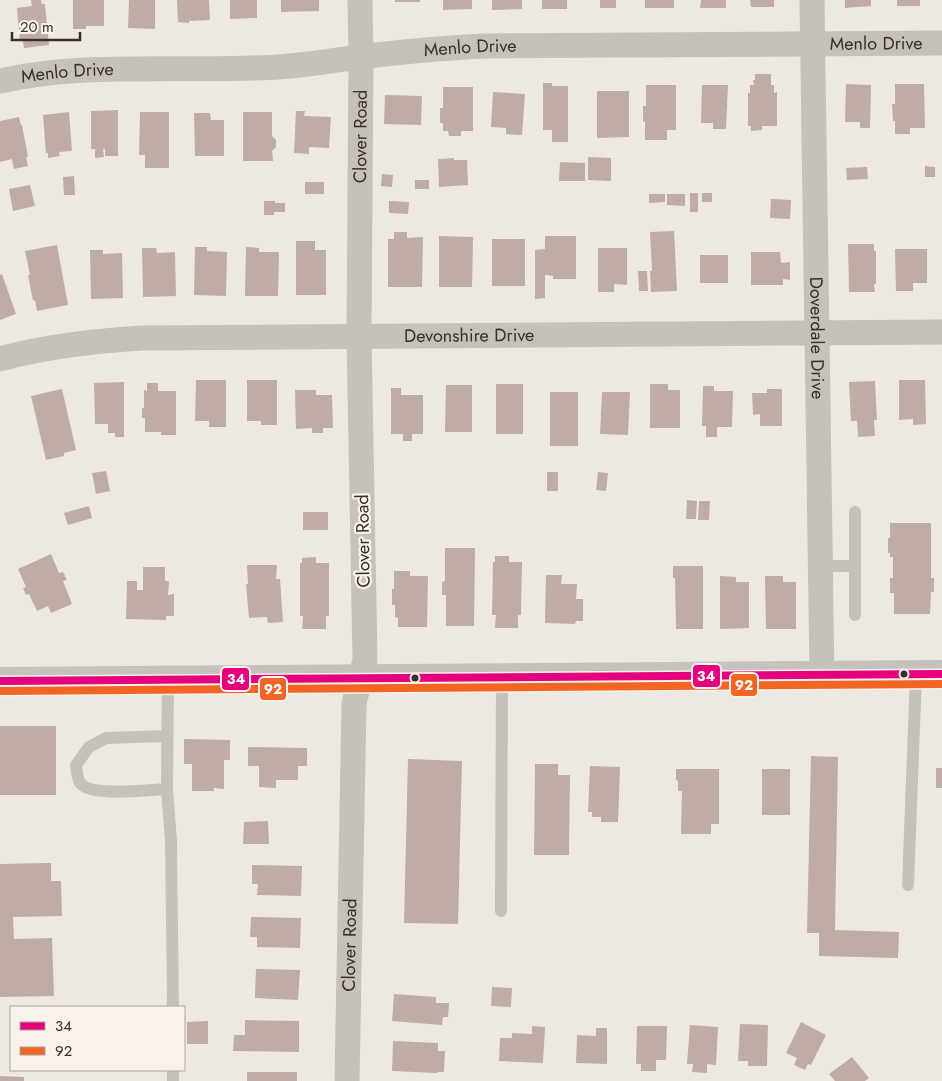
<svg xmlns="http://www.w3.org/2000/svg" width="942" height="1081" font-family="Jost,sans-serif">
	<rect width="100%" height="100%" fill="#eee8e3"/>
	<path fill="#c0aca6" d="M31 0H41L42 4H45L49 45 24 48 23 41H20L17 8 32 6Z
		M73 0H104V26H86V29H73Z
		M129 0H155V29L128 28Z
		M177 0H209L210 20 189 21V23L178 22Z
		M230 0H257V18L230 19Z
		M281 0H319V11L281 12Z
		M395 0H420V2H395Z
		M443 0H472V9L443 10Z
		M492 0H522V9L492 10Z
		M542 0H567V9H542Z
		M600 0H616V8H600Z
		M645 0H674V8H645Z
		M701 0H726V8H700Z
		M750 0H774V7H751Z
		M845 0H871V6L845 8Z
		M897 0H920V6H897Z
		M755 74H771V85H774V93L777 92V126H762V130L751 131V126H748V93H750V85H754L753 80H755Z
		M543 83H552V86H568V142H552V130H543Z
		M846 84 871 85 870 128H860V122H845Z
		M895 84H924L925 128H910V134H895V121H893L892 104H895Z
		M646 85H676V130H667V140H645V121L643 122V106H646Z
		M702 85H728L726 129H713V123H701Z
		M443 87H473V131H461V136H449L448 131H443V123H440V108H443Z
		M597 91H629V137L597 138Z
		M493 92 525 94 522 135 506 134V128L491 127Z
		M385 95 422 96 421 125 384 124Z
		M118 110V156H105V149H103L104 157 95 158V149H91V111Z
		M296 111H305L304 116 331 117 329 148 309 147V154L294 153Z
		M69 112 72 151 59 152 60 156 48 158V153H46L43 115Z
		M140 112H169V168H145V155H139Z
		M243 112H272V136L276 140V147L272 151 273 161H243Z
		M194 113H210L211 120H224V156H195Z
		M19 117 21 125H22L28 157H26L28 166 14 169 12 159 0 162V121Z
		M588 157 611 158V181L588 180Z
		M454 158V160H467L468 185 439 187 438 159Z
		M560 162 585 163V181H559Z
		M925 166 935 167V177H925Z
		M867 167 868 179 847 180 846 168Z
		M382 174 393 175 392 187 381 186Z
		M74 176 75 195H64L63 177Z
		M415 180H429V189H415Z
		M305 182H324V194H305Z
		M30 185 35 206 13 211 9 189Z
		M690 193H698V212H690Z
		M702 193H712V202H702Z
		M649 194H665V202L649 203Z
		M667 194H685V206L667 205Z
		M771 199 791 200 790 219 770 218Z
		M264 201H275V203H285V212H274V215H264Z
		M389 201 409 202 408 214 389 213Z
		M674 231 677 291 651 292 650 271H652L650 232Z
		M394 232H407V238L423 237 422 287H388V239H394Z
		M439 236 473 237 472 287H439Z
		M545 236H576V279H553V276L545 275V298L535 299V250L545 249Z
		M492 239H525V286H492Z
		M296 241H315V250H326V295H296Z
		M848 244H874V251H876V284H874L875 292H849Z
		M57 245 68 305 37 311 35 300 33 301 28 275H30L25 251Z
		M195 247H207V251L227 252 226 296 194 295Z
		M246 247 259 248V252H279L278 296H245Z
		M142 248H156L157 253 175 252 176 296 143 297Z
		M598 248H627V285L614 284V292H598Z
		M895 249H927V283H913V291H896Z
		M90 250H103V254L122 253 123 298 91 299Z
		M751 252H780L781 263 790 262V280L783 279V285H751Z
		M700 255H728V283H700Z
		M638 271H647L648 291H639Z
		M2 274 16 314 0 320V275Z
		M196 380H226V427H209V421H195Z
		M247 380H277V425H261V421H247Z
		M899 380H925L926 424 913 425V419L899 420Z
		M875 381 877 420H874L875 436 858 437 857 421H851L849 382Z
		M124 382V437H115V433H108V424H95L94 383Z
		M147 383H158V391H176V435H161V432H145V418H142V408H144V390L147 391Z
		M496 384H523V434H496Z
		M650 384H668V390H680V428H650Z
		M446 385H472V432H445Z
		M703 386H714V391H733L732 427H717V437H706V426H702Z
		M391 388H401V395H423V434H412V441H403V434H391Z
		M62 389 76 450 64 453V456L46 460 31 396Z
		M767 389H782V426H760V414L753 415 752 393H767Z
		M295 390H316V395H332L333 428H323V433H312V428L296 429Z
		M550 392H578V446H550Z
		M602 392H630L628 435 600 434Z
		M106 471 110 491 96 494 92 473Z
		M547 472H558V491H547Z
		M598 472 608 473 606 491 596 490Z
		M687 500 697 501 696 519H686Z
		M699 501H710L709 520H698Z
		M89 506 92 518 68 525 64 513Z
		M303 512H328V530H303Z
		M890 523H931V578H934V592H931L930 614H894V593H890V578H893V557H890V553H888V538H890Z
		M445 548H475L474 626H446V595H442V582L445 581Z
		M51 554 59 573 63 572 67 580 63 581 72 604 51 613 48 606 37 611 29 594 26 595 23 588 26 587 18 569Z
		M495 556H509V562H522L521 615H518V628H495L496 615H492L493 562H495Z
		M316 557V563H329V616H326V629H302L303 616H300V563H302V558Z
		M247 565H277L276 579H280L283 622 268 623 267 617 249 618 246 584H248Z
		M673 566H703V629H676L675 578H673Z
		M143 567H165V581H169L168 595 174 594V616H166V620L126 619 127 581H137V590H143Z
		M394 571H410V576H428L427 627H398V618L395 617V605H392V589H394Z
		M546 575H562L561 584H577L576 599H583V621H576L575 624 545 623Z
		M720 576 736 577V582H749V628L720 629Z
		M765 576H783V582H796V629H766Z
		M0 726H56V795H0Z
		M184 739 230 740V760H224V789L214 788V791H192V764H184Z
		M248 747 307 748V766H298V780H276V788L259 787V766H248Z
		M811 756 838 757 835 930 899 932 898 958 819 956V933H807Z
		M408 759 462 761 458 924 404 923Z
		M535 764H558V775H570L569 855H534Z
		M590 766 620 767 618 822H601V817H592V812H588Z
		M936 768H942V788H936Z
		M676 769H719V824H711V834H681L682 791H678V781L676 780Z
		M762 769H790V815H762Z
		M268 821 269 844H243L244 822Z
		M51 863V881H61L62 916 13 917 14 939 52 938 54 996 0 997V864Z
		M252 865 302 866 301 896 257 895 258 884H252Z
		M251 917 301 918 300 948 257 947V937H250Z
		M256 969 300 970 298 1000 255 998Z
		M492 987 512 988 511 1007 491 1006Z
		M394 994 436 997V1003H449L448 1017H443L442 1025 392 1021Z
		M245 1020 299 1021V1052L233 1051 234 1035H245Z
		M208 1021V1044H187V1022Z
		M801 1022 826 1035 811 1065 808 1064 805 1070 794 1065 797 1058 786 1053Z
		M740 1024 768 1025 767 1066H748V1061H738Z
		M690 1025 718 1027 716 1065 707 1064V1073L692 1072 693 1064H687Z
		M532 1026 545 1027 543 1063 499 1061 500 1038H512V1033L532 1034Z
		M637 1026H667L666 1060H656V1071H641V1064H636Z
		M596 1028H607V1064L576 1063 577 1035 596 1036Z
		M393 1041 438 1043V1051H445L444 1072H437V1073L392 1071Z
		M852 1057 869 1078 865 1081H835L829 1074Z
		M247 1072H297V1081H247Z
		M0 1076 24 1077V1081H0Z"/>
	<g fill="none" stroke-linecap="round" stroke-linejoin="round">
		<path stroke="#c7c1bc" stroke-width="12" d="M820 566H855
			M855 615V512
			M168 680 167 789 171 842 173 1007
			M167 789C148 790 93 797 81 784 77 780 77 771 76 765L89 747 106 738 167 736
			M908 885 916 674
			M501 911 502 677
			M173 1070V1081"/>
		<g stroke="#c7c1bc" stroke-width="25">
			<path id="s1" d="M812 0 822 675"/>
			<path id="s2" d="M0 81C79 63 169 71 250 68 287 68 323 62 359 57 401 52 442 48 484 46L942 43"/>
			<path id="s3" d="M0 359C46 346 94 341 142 338L942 332"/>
			<path id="s4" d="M347 1081 354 703 365 660 359 336 361 57 360 0"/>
		</g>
		<path stroke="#c7c1bc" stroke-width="28" d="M0 681 942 674"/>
		<g stroke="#f9f2ec" stroke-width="11">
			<path id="bus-1" d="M0 681 942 674"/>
		</g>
		<g stroke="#f9f2ec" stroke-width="11">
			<path id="bus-2" d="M0 691 942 684"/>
		</g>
		<use href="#bus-1" stroke="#e5007d" stroke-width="8"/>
		<use href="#bus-2" stroke="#f26522" stroke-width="8"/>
	</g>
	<g fill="#382e2a" stroke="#f9f2ec" stroke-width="2">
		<circle cx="904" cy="674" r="4.5"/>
		<circle cx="415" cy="678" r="4.5"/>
	</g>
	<g text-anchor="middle" stroke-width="4.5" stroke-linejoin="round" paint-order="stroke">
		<g font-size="18" fill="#382e2a" stroke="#f9f2ec">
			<text dy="6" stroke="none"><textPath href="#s2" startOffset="878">Menlo Drive</textPath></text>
			<text dy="6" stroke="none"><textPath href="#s2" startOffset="472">Menlo Drive</textPath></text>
			<text dy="6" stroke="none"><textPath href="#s2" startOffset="68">Menlo Drive</textPath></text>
			<text dy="6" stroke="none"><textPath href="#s4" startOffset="946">Clover Road</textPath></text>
			<text dy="6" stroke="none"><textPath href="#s3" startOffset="471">Devonshire Drive</textPath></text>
			<text dy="6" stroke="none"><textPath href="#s1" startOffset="338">Doverdale Drive</textPath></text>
			<text transform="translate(363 541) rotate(-91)" y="6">Clover Road</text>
			<text dy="6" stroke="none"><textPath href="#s4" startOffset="136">Clover Road</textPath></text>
		</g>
	</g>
	<g stroke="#f9f2ec" stroke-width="2">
		<rect x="692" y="664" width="29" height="24" rx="5" fill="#e5007d"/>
		<rect x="221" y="667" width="29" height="24" rx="5" fill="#e5007d"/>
		<rect x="730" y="673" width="28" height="24" rx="5" fill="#f26522"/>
		<rect x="259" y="677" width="28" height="24" rx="5" fill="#f26522"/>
	</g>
	<g font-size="14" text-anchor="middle" font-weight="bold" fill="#fff">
		<text x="706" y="681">34</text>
		<text x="236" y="684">34</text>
		<text x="744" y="690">92</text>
		<text x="273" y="694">92</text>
	</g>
	<rect x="10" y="1006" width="175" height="65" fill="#f9f2ec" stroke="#aca49e"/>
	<rect x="20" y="1022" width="25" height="8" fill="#e5007d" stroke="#aca49e"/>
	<text x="55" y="1031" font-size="15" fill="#382e2a">34</text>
	<rect x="20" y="1047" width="25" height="8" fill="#f26522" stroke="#aca49e"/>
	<text x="55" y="1056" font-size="15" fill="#382e2a">92</text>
	<path d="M12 32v8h68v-8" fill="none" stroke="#382e2a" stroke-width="2.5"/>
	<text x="20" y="32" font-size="15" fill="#382e2a" stroke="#f9f2ec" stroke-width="4" paint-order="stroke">20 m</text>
</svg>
